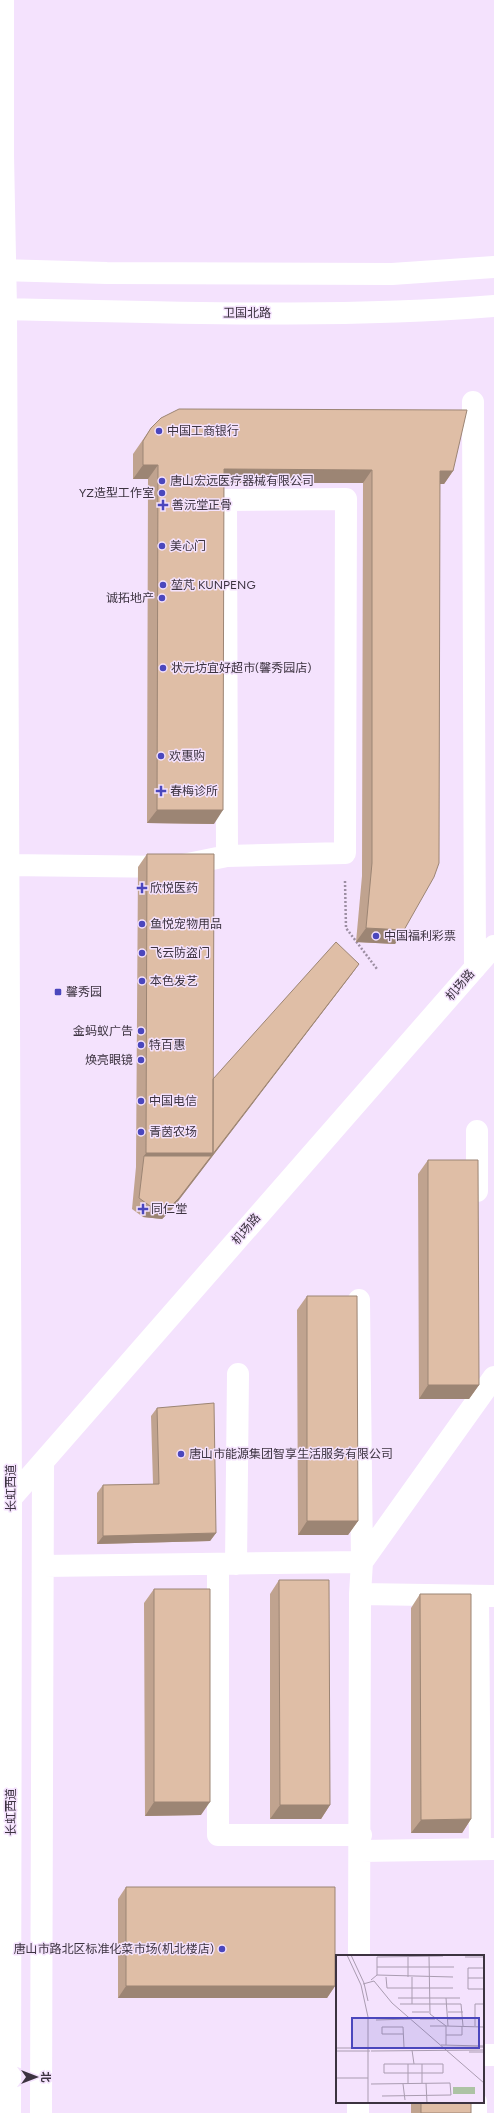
<svg xmlns="http://www.w3.org/2000/svg" width="494" height="2113" font-family="Figtree,'Noto Sans SC',sans-serif">
	<rect width="100%" height="100%" fill="#f4e2fd"/>
	<g fill="none" stroke-linecap="round" stroke-linejoin="round">
		<path stroke="#9c8ea2" stroke-width="2.5" stroke-dasharray="2 2" stroke-linecap="butt" d="M345 881 346 928 377 969"/>
		<path stroke="#fff" stroke-width="22" d="M6 309 11 1498 10 2113
			M473 402 475 968
			M8 865 173 867 227 856 345 853 346 499 226 500 227 856
			M477 1131V1191
			M6 1504 494 946
			M218 1564V1835H361
			M236 1564 238 1374
			M43 1566 362 1562 359 1300
			M360 1594 494 1596
			M478 1596 480 1849
			M361 1851 494 1849
			M359 1956 360 1594 362 1562 494 1377
			M483 2055H494
			M476 2102V2113
			M41 2113 43 1462
			M358 2113V2102"/>
		<path stroke="#fff" stroke-width="22" d="M3 0V155L6 309
			M0 270 107 273 392 274 494 267
			M0 309C165 312 330 319 494 306"/>
	</g>
	<path fill="#c0a38f" d="M151 428 453 471 444 484H440L404 930 395 944 356 942 362 876 363 483H224L214 824 147 823 148 479H133V454Z
		M147 854 213 1079 359 964 351 975 172 1209 162 1219 143 1217 132 1209 136 1167 138 867Z
		M428 1160 479 1385 469 1399H419L418 1174Z
		M307 1296 358 1521 348 1535H298L297 1310Z
		M157 1408 216 1533 210 1541 97 1544V1493L103 1485 153 1484 151 1416Z
		M279 1580 330 1805 321 1819H270V1594Z
		M154 1589 201 1815 145 1816 144 1603Z
		M420 1594 471 1819 462 1833H411V1608Z
		M126 1887 335 1986 327 1998H118V1899Z
		M411 2102H471V2113H411Z"/>
	<path fill="#9c8574" d="M143 465H158L148 479H133Z
		M224 469 372 470 363 483H214Z
		M440 471H453L444 484H430Z
		M157 810H223L214 824 147 823Z
		M366 928 404 930 395 944 356 942Z
		M359 964 351 975 172 1209 162 1219 143 1217 150 1206 179 1198Z
		M146 1153H213L203 1167 144 1156Z
		M428 1385H479L469 1399H419Z
		M307 1521H358L348 1535H298Z
		M216 1533 210 1541 97 1544 103 1536Z
		M154 1802H210L201 1815 145 1816Z
		M280 1805H330L321 1819H270Z
		M471 1819 462 1833H411L421 1820Z
		M126 1986H335L327 1998H118Z"/>
	<path fill="#dfbea6" stroke="#9c8574" d="M179 409 467 410 453 471H440L439 863 434 877 404 930 366 928 372 863V470L224 469 223 810H157L158 465H143V441L151 428 161 418Z
		M147 854H214L213 1153H146Z
		M336 942 359 964 179 1198 169 1208 150 1206 139 1198 144 1156H211L213 1153V1079Z
		M428 1160H478L479 1385H428Z
		M307 1296H357L358 1521H307Z
		M214 1403 216 1533 103 1536V1485L159 1484 157 1408Z
		M279 1580H329L330 1805H280Z
		M154 1589H210V1802H154Z
		M420 1594H471V1819L421 1820Z
		M126 1887H335V1986H126Z
		M421 2102H471V2113H421Z"/>
	<g fill="#4b47bd" stroke="#f4e2fd" stroke-width="1.5">
		<circle cx="159" cy="431" r="4"/>
		<circle cx="162" cy="481" r="4"/>
		<circle cx="162" cy="493" r="4"/>
		<path d="M161 499h4v4h4v4h-4v4h-4v-4h-4v-4h4z"/>
		<circle cx="162" cy="546" r="4"/>
		<circle cx="163" cy="585" r="4"/>
		<circle cx="162" cy="598" r="4"/>
		<circle cx="163" cy="668" r="4"/>
		<circle cx="161" cy="756" r="4"/>
		<path d="M159 785h4v4h4v4h-4v4h-4v-4h-4v-4h4z"/>
		<path d="M140 882h4v4h4v4h-4v4h-4v-4h-4v-4h4z"/>
		<circle cx="142" cy="924" r="4"/>
		<circle cx="376" cy="936" r="4"/>
		<circle cx="142" cy="953" r="4"/>
		<circle cx="142" cy="981" r="4"/>
		<rect x="54" y="988" width="8" height="8" rx="2"/>
		<circle cx="141" cy="1031" r="4"/>
		<circle cx="141" cy="1045" r="4"/>
		<circle cx="141" cy="1060" r="4"/>
		<circle cx="141" cy="1101" r="4"/>
		<circle cx="141" cy="1132" r="4"/>
		<path d="M141 1203h4v4h4v4h-4v4h-4v-4h-4v-4h4z"/>
		<circle cx="181" cy="1454" r="4"/>
		<circle cx="222" cy="1949" r="4"/>
	</g>
	<g text-anchor="middle" stroke-width="3" stroke-linejoin="round" paint-order="stroke">
		<g font-size="12" fill="#3c3340" stroke="#f4e2fd">
			<text x="247" y="317">卫国北路</text>
			<text transform="translate(460 985) rotate(-49)" y="4">机场路</text>
			<text transform="translate(246 1229) rotate(-49)" y="4">机场路</text>
			<text transform="translate(11 1488) rotate(-90)" y="4">长虹西道</text>
			<text transform="translate(11 1812) rotate(-90)" y="4">长虹西道</text>
		</g>
		<g font-size="12" fill="#3c3340" stroke="#f4e2fd" text-anchor="start">
			<text x="167" y="435">中国工商银行</text>
			<text x="170" y="485">唐山宏远医疗器械有限公司</text>
			<text x="154" y="497" text-anchor="end">YZ造型工作室</text>
			<text x="172" y="509">善沅堂正骨</text>
			<text x="170" y="550">美心门</text>
			<text x="171" y="589">堃芃 KUNPENG</text>
			<text x="154" y="602" text-anchor="end">诚拓地产</text>
			<text x="171" y="672">状元坊宜好超市(馨秀园店)</text>
			<text x="169" y="760">欢惠购</text>
			<text x="170" y="795">春梅诊所</text>
			<text x="150" y="892">欣悦医药</text>
			<text x="150" y="928">鱼悦宠物用品</text>
			<text x="384" y="940">中国福利彩票</text>
			<text x="150" y="957">飞云防盗门</text>
			<text x="150" y="985">本色发艺</text>
			<text x="66" y="996">馨秀园</text>
			<text x="133" y="1035" text-anchor="end">金蚂蚁广告</text>
			<text x="149" y="1049">特百惠</text>
			<text x="133" y="1064" text-anchor="end">焕亮眼镜</text>
			<text x="149" y="1105">中国电信</text>
			<text x="149" y="1136">青茵农场</text>
			<text x="151" y="1213">同仁堂</text>
			<text x="189" y="1458">唐山市能源集团智享生活服务有限公司</text>
			<text x="214" y="1953" text-anchor="end">唐山市路北区标准化菜市场(机北楼店)</text>
		</g>
	</g>
	<g transform="translate(336 1955)">
		<rect width="148" height="148" fill="#f4e2fd"/>
		<path d="M117 132H139V139H117Z" fill="#adc3a5"/>
		<path fill="none" stroke="#aa9cb1" stroke-width="1" d="M11 0 25 30 32 62V148M15 0 28 28 32 46M93 1 94 59 110 71 148 72M129 2H148M41 12H118M148 13H132V34H148M41 20 117 22M50 22 51 33H117M72 22V1M76 22V49M132 23H148M35 25 41 20V2L107 1M27 29 38 26 56 48 148 128M62 43H124M110 43 112 71M64 49H125L127 71M76 57H93M112 57H127M84 64H99M112 64H127M40 65 74 64M94 71H110V90M139 71V49H148M67 79H46V72H67L68 92M110 80H126V71M105 90 148 91M0 93H34M35 93 148 92M76 95 78 109M0 96H34M35 96 148 95M133 97H148M48 109H107V118H48ZM72 109V129M86 109V128M0 123H32M90 128 91 148M35 129 114 128 115 140 46 141M67 129 69 145"/>
		<path fill="#4b47bd" fill-opacity="0.15" stroke="#4b47bd" stroke-width="2" d="M16 63H143V93H16Z"/>
		<rect width="148" height="148" fill="none" stroke="#3c3340" stroke-width="2"/>
	</g>
	<g transform="translate(36 2077) rotate(90)" stroke="#f4e2fd" stroke-width="3" paint-order="stroke">
	<path d="M0-3L7 15L0 10L-7 15Z" fill="#3c3340"/>
	<text y="-6" font-size="11" font-weight="bold" text-anchor="middle" fill="#3c3340">北</text>
	</g>
</svg>
